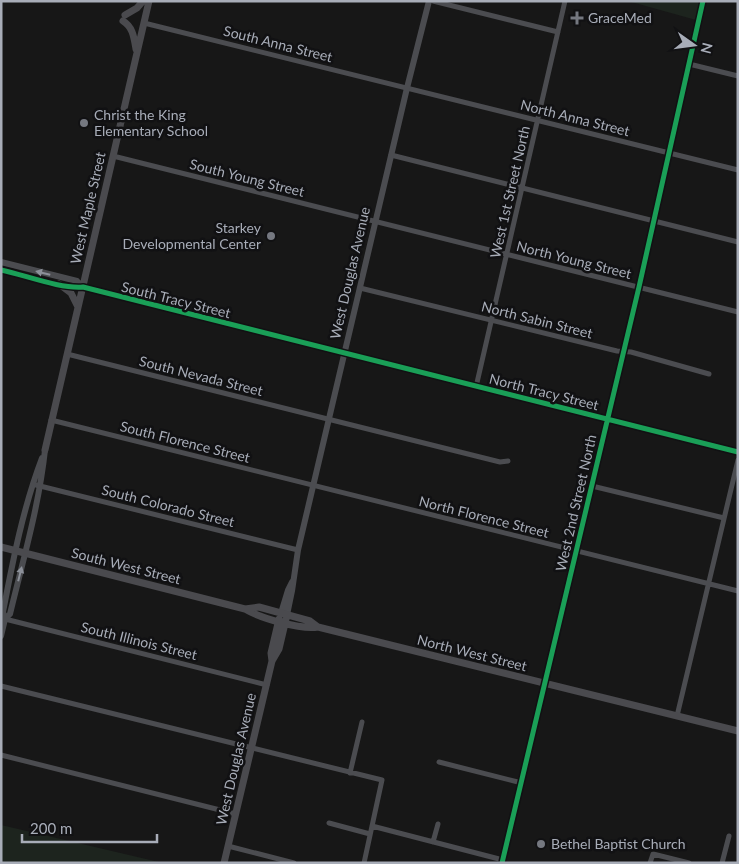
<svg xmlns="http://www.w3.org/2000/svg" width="739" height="864" font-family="Lato,sans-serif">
	<rect width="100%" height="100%" fill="#171717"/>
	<path fill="#1d241e" d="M628 1H700L696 20Z
		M1 825 163 863H1Z"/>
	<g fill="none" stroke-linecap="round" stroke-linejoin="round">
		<path stroke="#4b4c50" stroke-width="5" d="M433 1 558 32
			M144 23 738 170
			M689 64 738 76
			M391 155 738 242
			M113 156 738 312
			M83 287 738 452
			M360 288 617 351 631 352 709 374
			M67 354 500 462 508 461
			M476 387 565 1
			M51 420 738 591
			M36 485 298 550
			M592 486 724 518
			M5 619 267 685
			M1 686 382 780 364 863
			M677 716 738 460
			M1 755 236 814
			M439 762 522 783
			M350 773 362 722
			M329 823 370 834
			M372 826 503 860
			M433 842 438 824
			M228 846 294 863
			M650 863 653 854 689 863
			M722 863 729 836"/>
		<path stroke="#4b4c50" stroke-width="6" d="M1 262 77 281 83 287
			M1 270C25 275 60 289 83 287
			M281 613 288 590 292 582
			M287 615 292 591 298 550 407 88 429 1
			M5 619 3 612C13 560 23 508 42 458
			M1 636 5 619 10 614C23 560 39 506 45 450
			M502 863 639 287 703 1"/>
		<path stroke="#4a4a4e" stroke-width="7" d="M125 15 137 8 143 1
			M123 21C133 27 134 38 136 49
			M59 284 71 293 78 307
			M45 450 149 1
			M1 547 245 609C260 618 301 630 318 627L738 731
			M245 609 259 607 310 621 318 627
			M272 661 271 653 279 619
			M224 863 272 661 279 649 287 615"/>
		<g stroke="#111113" stroke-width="8">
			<path id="cycleway" d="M1 270C25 275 60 289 83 287L738 452
				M502 863 639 287 703 1"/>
		</g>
		<use href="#cycleway" stroke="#1a9f57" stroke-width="5"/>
	</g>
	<defs><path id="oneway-solid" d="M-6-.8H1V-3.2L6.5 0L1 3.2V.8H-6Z" transform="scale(1.25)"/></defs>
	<g fill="#8c9099">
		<use href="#oneway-solid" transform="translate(43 273) rotate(-166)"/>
		<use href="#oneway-solid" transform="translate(20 574) rotate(-76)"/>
	</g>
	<g fill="#757880" stroke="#111113" stroke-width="2">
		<path d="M574.5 10.5h5v5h5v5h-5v5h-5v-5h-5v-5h5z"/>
		<circle cx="84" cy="123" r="5"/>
		<circle cx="271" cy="236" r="5"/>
		<circle cx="541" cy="844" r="5"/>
	</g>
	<g text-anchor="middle" stroke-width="5" stroke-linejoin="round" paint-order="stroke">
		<g font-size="14" fill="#a8adb8" stroke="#111113" text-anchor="start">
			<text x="588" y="23">GraceMed</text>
			<text x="94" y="120">Christ the King<tspan x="94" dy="16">Elementary School</tspan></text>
			<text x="261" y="233" text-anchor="end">Starkey<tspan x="261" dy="16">Developmental Center</tspan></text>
			<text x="551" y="849">Bethel Baptist Church</text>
		</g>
		<g font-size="14" fill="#a8adb8" stroke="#111113">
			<text transform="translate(278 44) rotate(14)" y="5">South Anna Street</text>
			<text transform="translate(575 118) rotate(14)" y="5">North Anna Street</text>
			<text transform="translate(247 178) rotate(14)" y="5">South Young Street</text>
			<text transform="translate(510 192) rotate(-77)" y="5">West 1st Street North</text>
			<text transform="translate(88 208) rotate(-77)" y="5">West Maple Street</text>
			<text transform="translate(574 260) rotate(14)" y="5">North Young Street</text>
			<text transform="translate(350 273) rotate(-77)" y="5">West Douglas Avenue</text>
			<text transform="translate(176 300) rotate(14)" y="5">South Tracy Street</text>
			<text transform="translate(537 320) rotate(14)" y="5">North Sabin Street</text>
			<text transform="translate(201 376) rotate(14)" y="5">South Nevada Street</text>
			<text transform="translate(544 392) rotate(14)" y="5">North Tracy Street</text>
			<text transform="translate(185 442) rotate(14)" y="5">South Florence Street</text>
			<text transform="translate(576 503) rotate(-77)" y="5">West 2nd Street North</text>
			<text transform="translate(168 506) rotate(14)" y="5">South Colorado Street</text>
			<text transform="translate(484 517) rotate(14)" y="5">North Florence Street</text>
			<text transform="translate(126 566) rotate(14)" y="5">South West Street</text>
			<text transform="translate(139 641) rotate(14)" y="5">South Illinois Street</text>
			<text transform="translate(472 653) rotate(14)" y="5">North West Street</text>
			<text transform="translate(236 759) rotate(-77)" y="5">West Douglas Avenue</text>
		</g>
	</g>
	<rect width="739" height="864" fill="none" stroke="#a8adb8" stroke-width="5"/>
	<g transform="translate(694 45) rotate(104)" stroke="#111113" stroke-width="4" paint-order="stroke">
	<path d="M0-4L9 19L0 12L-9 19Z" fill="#a8adb8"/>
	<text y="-8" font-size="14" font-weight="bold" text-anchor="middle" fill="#a8adb8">N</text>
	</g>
	<path d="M22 834v8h135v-8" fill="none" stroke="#a8adb8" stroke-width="2.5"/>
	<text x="30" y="834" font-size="15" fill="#a8adb8" stroke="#111113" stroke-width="4" paint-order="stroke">200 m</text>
</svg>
